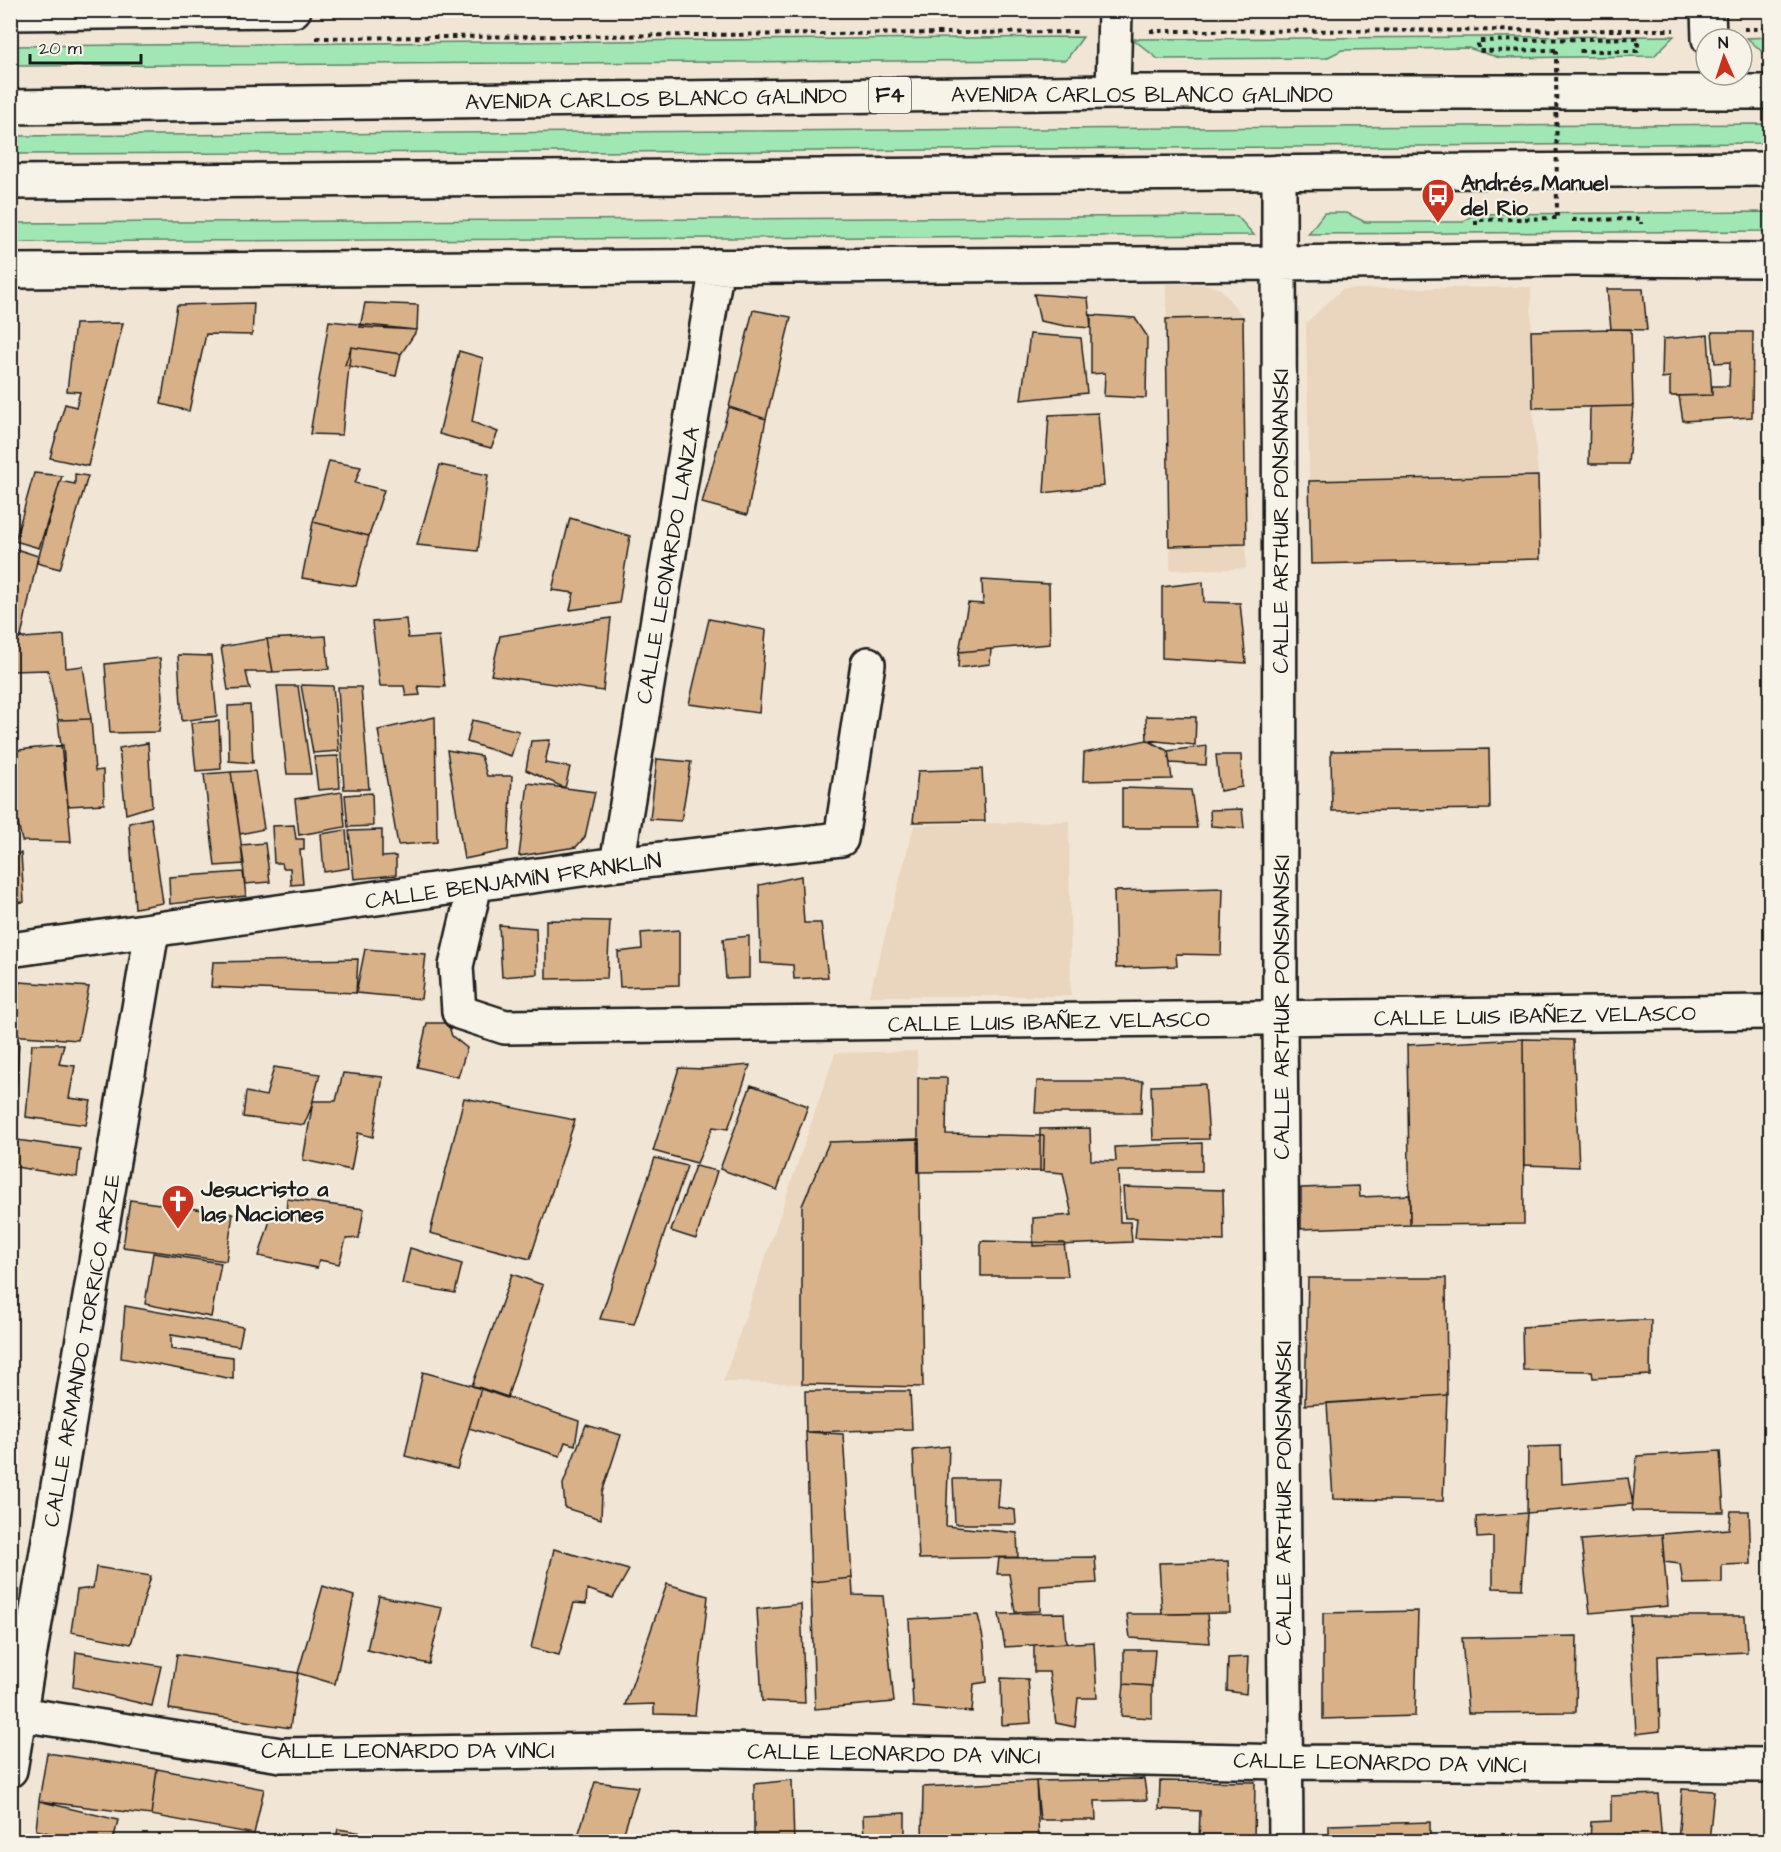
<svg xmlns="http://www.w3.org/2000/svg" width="1781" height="1852" font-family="'Architects Daughter',sans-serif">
	<rect width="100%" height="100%" fill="#f1e6d5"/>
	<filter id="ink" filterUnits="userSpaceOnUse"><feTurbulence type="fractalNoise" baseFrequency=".0167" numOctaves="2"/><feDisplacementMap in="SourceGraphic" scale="12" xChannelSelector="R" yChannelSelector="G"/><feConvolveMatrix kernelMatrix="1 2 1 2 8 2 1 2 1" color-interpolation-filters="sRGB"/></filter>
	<g filter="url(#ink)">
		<path fill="#ead6be" d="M1166 284H1204L1221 289 1243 317 1246 569 1170 570Z
			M1531 287 1533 408 1538 476 1540 559 1311 564 1306 323 1342 289Z
			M1069 821 1071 996H869L914 825Z
			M917 1051 923 1387 723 1382 835 1053Z"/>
		<path fill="#a0e7b4" stroke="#5e8268" stroke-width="1.5" d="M1674 36 1654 56 1500 58 1468 48 1342 50 1326 58 1158 59 1133 39Z
			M1083 37 1066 60 10 66 11 46Z
			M1770 37V56H1767L1747 38Z
			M1770 124V143L810 151 10 154 11 136Z
			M1770 212V231L1308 234 1324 213H1347L1365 222H1463L1474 214Z
			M1237 216 1254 235 10 242 11 223Z"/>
		<path fill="#d8b189" stroke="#1c1c1c" stroke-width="1.5" d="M1607 289H1643L1647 330 1611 329Z
			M1034 294 1088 298 1091 328 1066 326 1040 321Z
			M254 303 252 335 206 334 189 411 161 404 177 305Z
			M365 303 418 305 417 330 360 327Z
			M753 310 791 317 766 419 729 407Z
			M1091 315 1135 318 1147 336 1146 398 1104 396 1105 373 1091 374Z
			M1243 317 1246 544 1169 546 1166 319Z
			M329 321 417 330 401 354 351 347 342 435 310 434Z
			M123 323 88 466 50 458 65 404 76 407 80 392 67 391 75 324Z
			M1611 329H1631L1633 406 1533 408 1531 331Z
			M1712 332H1753L1752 417 1683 421 1679 396 1712 395V386H1729L1730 362 1715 363Z
			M1030 334 1081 338 1087 393 1021 400Z
			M1708 335 1712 395 1670 396V377L1662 378 1663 339Z
			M351 347 401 354 396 376 345 365Z
			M459 351 483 358 472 422 498 432 491 448 439 434Z
			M1633 406 1628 464H1589L1590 407Z
			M729 407 766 419 747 515 702 503Z
			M1098 413 1104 486 1044 493 1049 415Z
			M329 461 361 467 355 483 384 490 369 536 313 522Z
			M440 465 488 475 478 551 417 545Z
			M34 473 62 476 39 548 15 541Z
			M75 474 88 476 60 569 37 563 60 481 75 484Z
			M1538 476 1540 559 1311 564 1309 481Z
			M570 518 630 536 619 603 570 610 574 593 552 590Z
			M313 522 369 536 356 586 302 578Z
			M13 548 38 556 21 637 10 633V560Z
			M982 580 1049 584 1050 644 959 652 968 603 983 604Z
			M1203 582 1204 602 1240 603 1246 663 1162 658V587Z
			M611 618 603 691 491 675 500 636Z
			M406 619 408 638 439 636 445 687 418 686 420 695 406 696 404 686H380L372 622Z
			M709 619 766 630 759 713 689 704Z
			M64 635 66 668 83 666 91 719 58 720 48 670 10 671V639Z
			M326 636 329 669 273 672 267 639Z
			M267 639 273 672H246L250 689 228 690 221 647Z
			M991 649 990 664 958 668 959 652Z
			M178 655 211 656 217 716 182 721Z
			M160 658 163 697 159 732 110 733 105 664Z
			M301 685 333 686 339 751 313 753Z
			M277 686H298L311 774H287Z
			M338 687H361L369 789H344Z
			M250 705 253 763 229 761 228 706Z
			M1146 716 1196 717 1195 745 1147 740Z
			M435 717 437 842 398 845 378 730Z
			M91 719 95 771 103 770 104 804 68 806 58 720Z
			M472 720 519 731 511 756 467 742Z
			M219 721 221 769 196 771 191 723Z
			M550 740 545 763 570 767 565 788 526 770 531 741Z
			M1147 740 1168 751 1172 779 1083 781 1084 753Z
			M148 743 152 806 126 814 119 748Z
			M63 745 71 842 22 841 10 787V751Z
			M1207 746 1206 765 1170 763 1168 751Z
			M1489 749 1490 809 1332 811 1331 751Z
			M447 750 481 756 487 776H512L508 850 464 859Z
			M1216 755H1241L1242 787 1220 791Z
			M338 756 340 788 318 790 314 757Z
			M657 759 691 762 681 821 650 819Z
			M982 769 985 821 913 822 918 771Z
			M255 771 264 829 240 834 231 772Z
			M231 772 244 864 215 866 204 774Z
			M528 783 595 792 585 837 576 847 519 856Z
			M1122 788 1191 790 1197 828H1122Z
			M342 792 345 827 299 835 295 799Z
			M372 793 373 826 348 827 345 795Z
			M1242 809 1244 828 1211 826 1210 810Z
			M151 818 163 903 135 908 129 823Z
			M294 825 296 839H304V850H300L303 884 291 885 290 868H283L282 863H274L272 826Z
			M346 830 349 868 324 872 321 834Z
			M382 830V857L396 856V875L354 879 349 831Z
			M265 843 270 882 245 884 241 845Z
			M10 853H21L24 902 10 903Z
			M243 872 246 896 170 904 169 877Z
			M801 876 804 923H821L828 977 794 979 793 965 761 963 759 885Z
			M1223 888 1221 955 1176 954 1177 966 1116 968 1114 891Z
			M546 920 610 921 607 978 546 979Z
			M499 925 536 928 537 974 502 977Z
			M679 930V985L620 987 618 952 642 949 641 933Z
			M749 936V978L726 979 723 939Z
			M365 949 426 954 421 999 356 993Z
			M358 959 356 993 211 987 213 962Z
			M20 982 89 987 78 1040 10 1035V993L16 992Z
			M427 1023H448L452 1036 467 1048 458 1077 417 1067Z
			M1523 1039 1524 1224 1410 1225 1407 1045Z
			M1523 1039 1573 1040 1579 1167 1524 1165Z
			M10 1040 19 1041 15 1110H10Z
			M32 1044H64L59 1064 75 1066 69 1098 91 1101 86 1125 26 1117Z
			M750 1065 728 1129 713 1127 697 1163 653 1151 679 1068 703 1069Z
			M274 1067 320 1074 311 1108 304 1125 243 1117 246 1092 266 1096Z
			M343 1073 383 1077 373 1137 358 1133 351 1170 303 1160 313 1101H336Z
			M918 1078H947L946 1134 1044 1136 1043 1171 918 1172Z
			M1037 1081H1143L1141 1113H1035Z
			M1205 1084 1209 1139 1153 1140 1151 1086Z
			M751 1085 808 1106 777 1190 720 1169Z
			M464 1098 575 1120 530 1259 430 1233Z
			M1090 1128 1091 1160 1116 1161 1115 1147 1202 1143V1171H1118L1120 1222H1130L1132 1242 1033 1246V1218L1072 1215 1063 1173 1040 1171V1129Z
			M10 1139 80 1149 77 1177 10 1166Z
			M919 1139 923 1387 802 1384V1206L829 1142Z
			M655 1158 687 1166 634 1324 600 1319Z
			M695 1166 717 1171 696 1239 671 1231Z
			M1359 1186 1360 1197 1410 1195V1225L1301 1229V1188Z
			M1123 1187 1223 1190 1224 1241 1135 1238 1137 1218H1125Z
			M287 1199 364 1209 359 1238 346 1239 339 1264 319 1260 317 1268 259 1256 271 1217 286 1216Z
			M130 1200 233 1214 226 1261 123 1247Z
			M981 1241 1064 1243 1068 1276H981Z
			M410 1248 462 1264 455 1293 402 1284Z
			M153 1253 221 1263 211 1317 145 1304Z
			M512 1274 543 1285 507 1398 472 1386Z
			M1308 1278H1446L1447 1395 1305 1405Z
			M125 1306 243 1327 239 1346 171 1335V1349L233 1357V1379L121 1358Z
			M1631 1320H1651L1650 1375 1593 1378 1592 1371 1523 1370 1522 1327Z
			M423 1372 481 1388 457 1469 405 1456Z
			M481 1388 579 1421 575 1445 565 1442 560 1456 469 1428Z
			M805 1391H910L912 1429 806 1432Z
			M1447 1395 1443 1501 1333 1499 1327 1403Z
			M10 1408 18 1409 13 1461H10Z
			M586 1425 621 1435 602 1493 601 1519 565 1508 563 1484Z
			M806 1432 843 1434 852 1578 811 1582Z
			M949 1446 946 1526 1017 1533 1018 1557 919 1559 913 1450Z
			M1561 1446 1562 1484 1628 1478 1633 1504 1527 1513 1528 1447Z
			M1720 1451 1724 1512 1632 1511 1637 1456Z
			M953 1479H1000L998 1507 1015 1510 1016 1524H955Z
			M1731 1511H1749L1751 1564 1722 1565V1583L1683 1584 1680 1564 1664 1562 1662 1534 1729 1529Z
			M1527 1513 1522 1589 1493 1588V1537L1477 1538 1476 1517Z
			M1662 1534 1668 1606 1590 1613 1581 1540Z
			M554 1549 629 1570 613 1598 587 1589 586 1604 574 1603 559 1655 531 1648Z
			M1095 1557 1097 1583 1040 1586V1611L1015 1612 1009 1574H997L999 1558Z
			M1228 1561 1230 1613 1162 1614 1159 1563Z
			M96 1567 151 1576 131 1644 71 1632 77 1590 93 1588Z
			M852 1578 853 1595 883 1596 894 1702 815 1709 811 1582Z
			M667 1584 708 1596 695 1715 654 1714V1704L625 1705Z
			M323 1586 354 1596 335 1684 298 1673Z
			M379 1596 442 1608 429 1664 367 1650Z
			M801 1604 805 1703 762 1701 757 1609Z
			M1418 1611 1415 1716 1323 1719V1613Z
			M1064 1613 1066 1643 1005 1647 999 1614Z
			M1127 1614H1207L1210 1643 1130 1638Z
			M978 1615 984 1643 987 1682 974 1684 972 1712 913 1707 909 1619Z
			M1630 1616H1745L1747 1652 1658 1656 1660 1731 1636 1734Z
			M1577 1636 1576 1712 1468 1713 1462 1638Z
			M1094 1642 1097 1698H1078L1075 1727 1056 1723 1049 1672H1034V1645Z
			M1124 1650H1155L1152 1686 1124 1684Z
			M76 1652 161 1666 152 1706 73 1687Z
			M177 1654 298 1673 290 1728 169 1709Z
			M1248 1657 1246 1694 1227 1691 1228 1658Z
			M1001 1678 1028 1679 1031 1723 1002 1725Z
			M1124 1684 1152 1686V1718L1121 1716Z
			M47 1753 157 1769 151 1815 39 1801Z
			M157 1769 264 1789 254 1834 151 1815Z
			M1144 1779 1147 1800 1095 1801 1096 1820H1040L1036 1781Z
			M792 1780 794 1842H754V1784Z
			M1036 1781 1039 1842H922L923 1787Z
			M1160 1781 1255 1782 1254 1842H1199L1200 1811 1159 1809Z
			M595 1782 638 1787 621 1842H576Z
			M1682 1789 1714 1791 1709 1842H1678Z
			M1658 1794 1662 1842H1590L1591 1822 1611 1821V1796Z
			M39 1801 118 1820 113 1842H87L36 1830Z
			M905 1813V1842H864L863 1815Z
			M1430 1822V1842H1329V1825Z
			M338 1829 382 1836 381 1842H335Z"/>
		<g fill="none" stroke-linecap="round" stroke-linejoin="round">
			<g stroke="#1c1c1c" stroke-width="38">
				<path id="minor" d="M1708 10 1709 39
					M10 13 294 10
					M1113 92 1115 10
					M1279 172 1280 1019 1286 1842
					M10 271 1280 263 1573 259 1770 260
					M617 864 717 266
					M475 885 456 966 459 1012 505 1027 1770 1012
					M10 950 617 864 841 839 868 664
					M20 1714 281 1755 677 1749 1285 1762 1770 1765
					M10 1770 152 931"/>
			</g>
			<g stroke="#1c1c1c" stroke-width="38">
				<path id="highway" d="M10 107 1113 92H1770
					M10 182 1770 169"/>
			</g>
			<path stroke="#1c1c1c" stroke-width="4" stroke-dasharray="4.5 4.5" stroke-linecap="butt" d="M1744 29H1770
				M1150 31 1674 30
				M316 38 1080 32
				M1556 50 1478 51V41L1638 38V51H1575
				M1572 220 1641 219V224
				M1476 225V220L1557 218"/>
			<use href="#minor" stroke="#f7f3e8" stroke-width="33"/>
			<use href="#highway" stroke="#f7f3e8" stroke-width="33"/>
			<path stroke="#1c1c1c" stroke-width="4" stroke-dasharray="4.5 4.5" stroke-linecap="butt" d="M1556 50 1557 218"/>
		</g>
	</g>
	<defs>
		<g id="bus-pin" transform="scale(1.725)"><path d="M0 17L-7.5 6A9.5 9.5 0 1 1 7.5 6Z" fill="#c8321e" stroke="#f7f3e8"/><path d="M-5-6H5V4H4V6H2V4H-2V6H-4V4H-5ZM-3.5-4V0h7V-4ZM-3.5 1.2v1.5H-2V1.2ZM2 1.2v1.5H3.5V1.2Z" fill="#fff"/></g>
		<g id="church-pin" transform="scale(1.725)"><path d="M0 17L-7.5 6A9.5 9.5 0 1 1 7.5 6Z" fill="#c8321e" stroke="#f7f3e8"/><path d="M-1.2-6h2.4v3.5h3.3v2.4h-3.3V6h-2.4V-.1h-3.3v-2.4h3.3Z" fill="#fff"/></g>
	</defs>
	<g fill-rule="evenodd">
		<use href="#bus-pin" x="1438" y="195"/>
		<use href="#church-pin" x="178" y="1201"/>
	</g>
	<g text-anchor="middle" stroke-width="4.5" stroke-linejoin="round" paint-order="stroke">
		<rect fill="#f7f3e8" stroke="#5e5c59" stroke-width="1.5" x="869" y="77" width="42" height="36" rx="4.5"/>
		<g font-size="21" font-weight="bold" fill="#1c1c1c">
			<text x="890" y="102">F4</text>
		</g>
		<g font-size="22" fill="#1c1c1c" stroke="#f7f3e8">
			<text x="1142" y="102">AVENIDA CARLOS BLANCO GALINDO</text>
			<text transform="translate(656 98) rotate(-1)" y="8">AVENIDA CARLOS BLANCO GALINDO</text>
			<text transform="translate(1280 521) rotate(-90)" y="8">CALLE ARTHUR PONSNANSKI</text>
			<text transform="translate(667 565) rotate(-80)" y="8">CALLE LEONARDO LANZA</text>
			<text transform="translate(513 880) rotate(-8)" y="8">CALLE BENJAMÍN FRANKLIN</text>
			<text transform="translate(1281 1007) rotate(-90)" y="8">CALLE ARTHUR PONSNANSKI</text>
			<text transform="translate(1535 1015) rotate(-1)" y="8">CALLE LUIS IBAÑEZ VELASCO</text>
			<text transform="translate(1049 1021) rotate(-1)" y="8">CALLE LUIS IBAÑEZ VELASCO</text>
			<text transform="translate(81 1350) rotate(-80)" y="8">CALLE ARMANDO TORRICO ARZE</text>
			<text transform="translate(1283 1493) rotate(-90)" y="8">CALLE ARTHUR PONSNANSKI</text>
			<text x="408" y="1758">CALLE LEONARDO DA VINCI</text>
			<text transform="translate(894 1753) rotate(1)" y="8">CALLE LEONARDO DA VINCI</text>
			<text transform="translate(1380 1762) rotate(1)" y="8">CALLE LEONARDO DA VINCI</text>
		</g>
		<g font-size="22" font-weight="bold" fill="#1c1c1c" stroke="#f7f3e8" text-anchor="start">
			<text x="1461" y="190">Andrés Manuel<tspan x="1461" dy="25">del Rio</tspan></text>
			<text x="201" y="1196">Jesucristo a<tspan x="201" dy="25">las Naciones</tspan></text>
		</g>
	</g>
	<rect width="1781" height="1852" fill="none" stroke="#f7f3e8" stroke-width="36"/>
	<rect x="18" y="18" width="1745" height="1816" fill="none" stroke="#1c1c1c" stroke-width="2" filter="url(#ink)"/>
	<g transform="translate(1724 57) rotate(357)"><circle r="28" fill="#f7f3e8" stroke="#9f9d96" stroke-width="1.5"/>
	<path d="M0-4.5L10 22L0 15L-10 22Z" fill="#c8321e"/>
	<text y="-9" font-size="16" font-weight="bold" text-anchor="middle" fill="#1c1c1c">N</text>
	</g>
	<path d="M30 54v9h111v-9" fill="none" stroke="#1c1c1c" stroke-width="3"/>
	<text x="39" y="54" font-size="18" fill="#1c1c1c" stroke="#f7f3e8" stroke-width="4.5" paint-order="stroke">20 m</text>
</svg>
